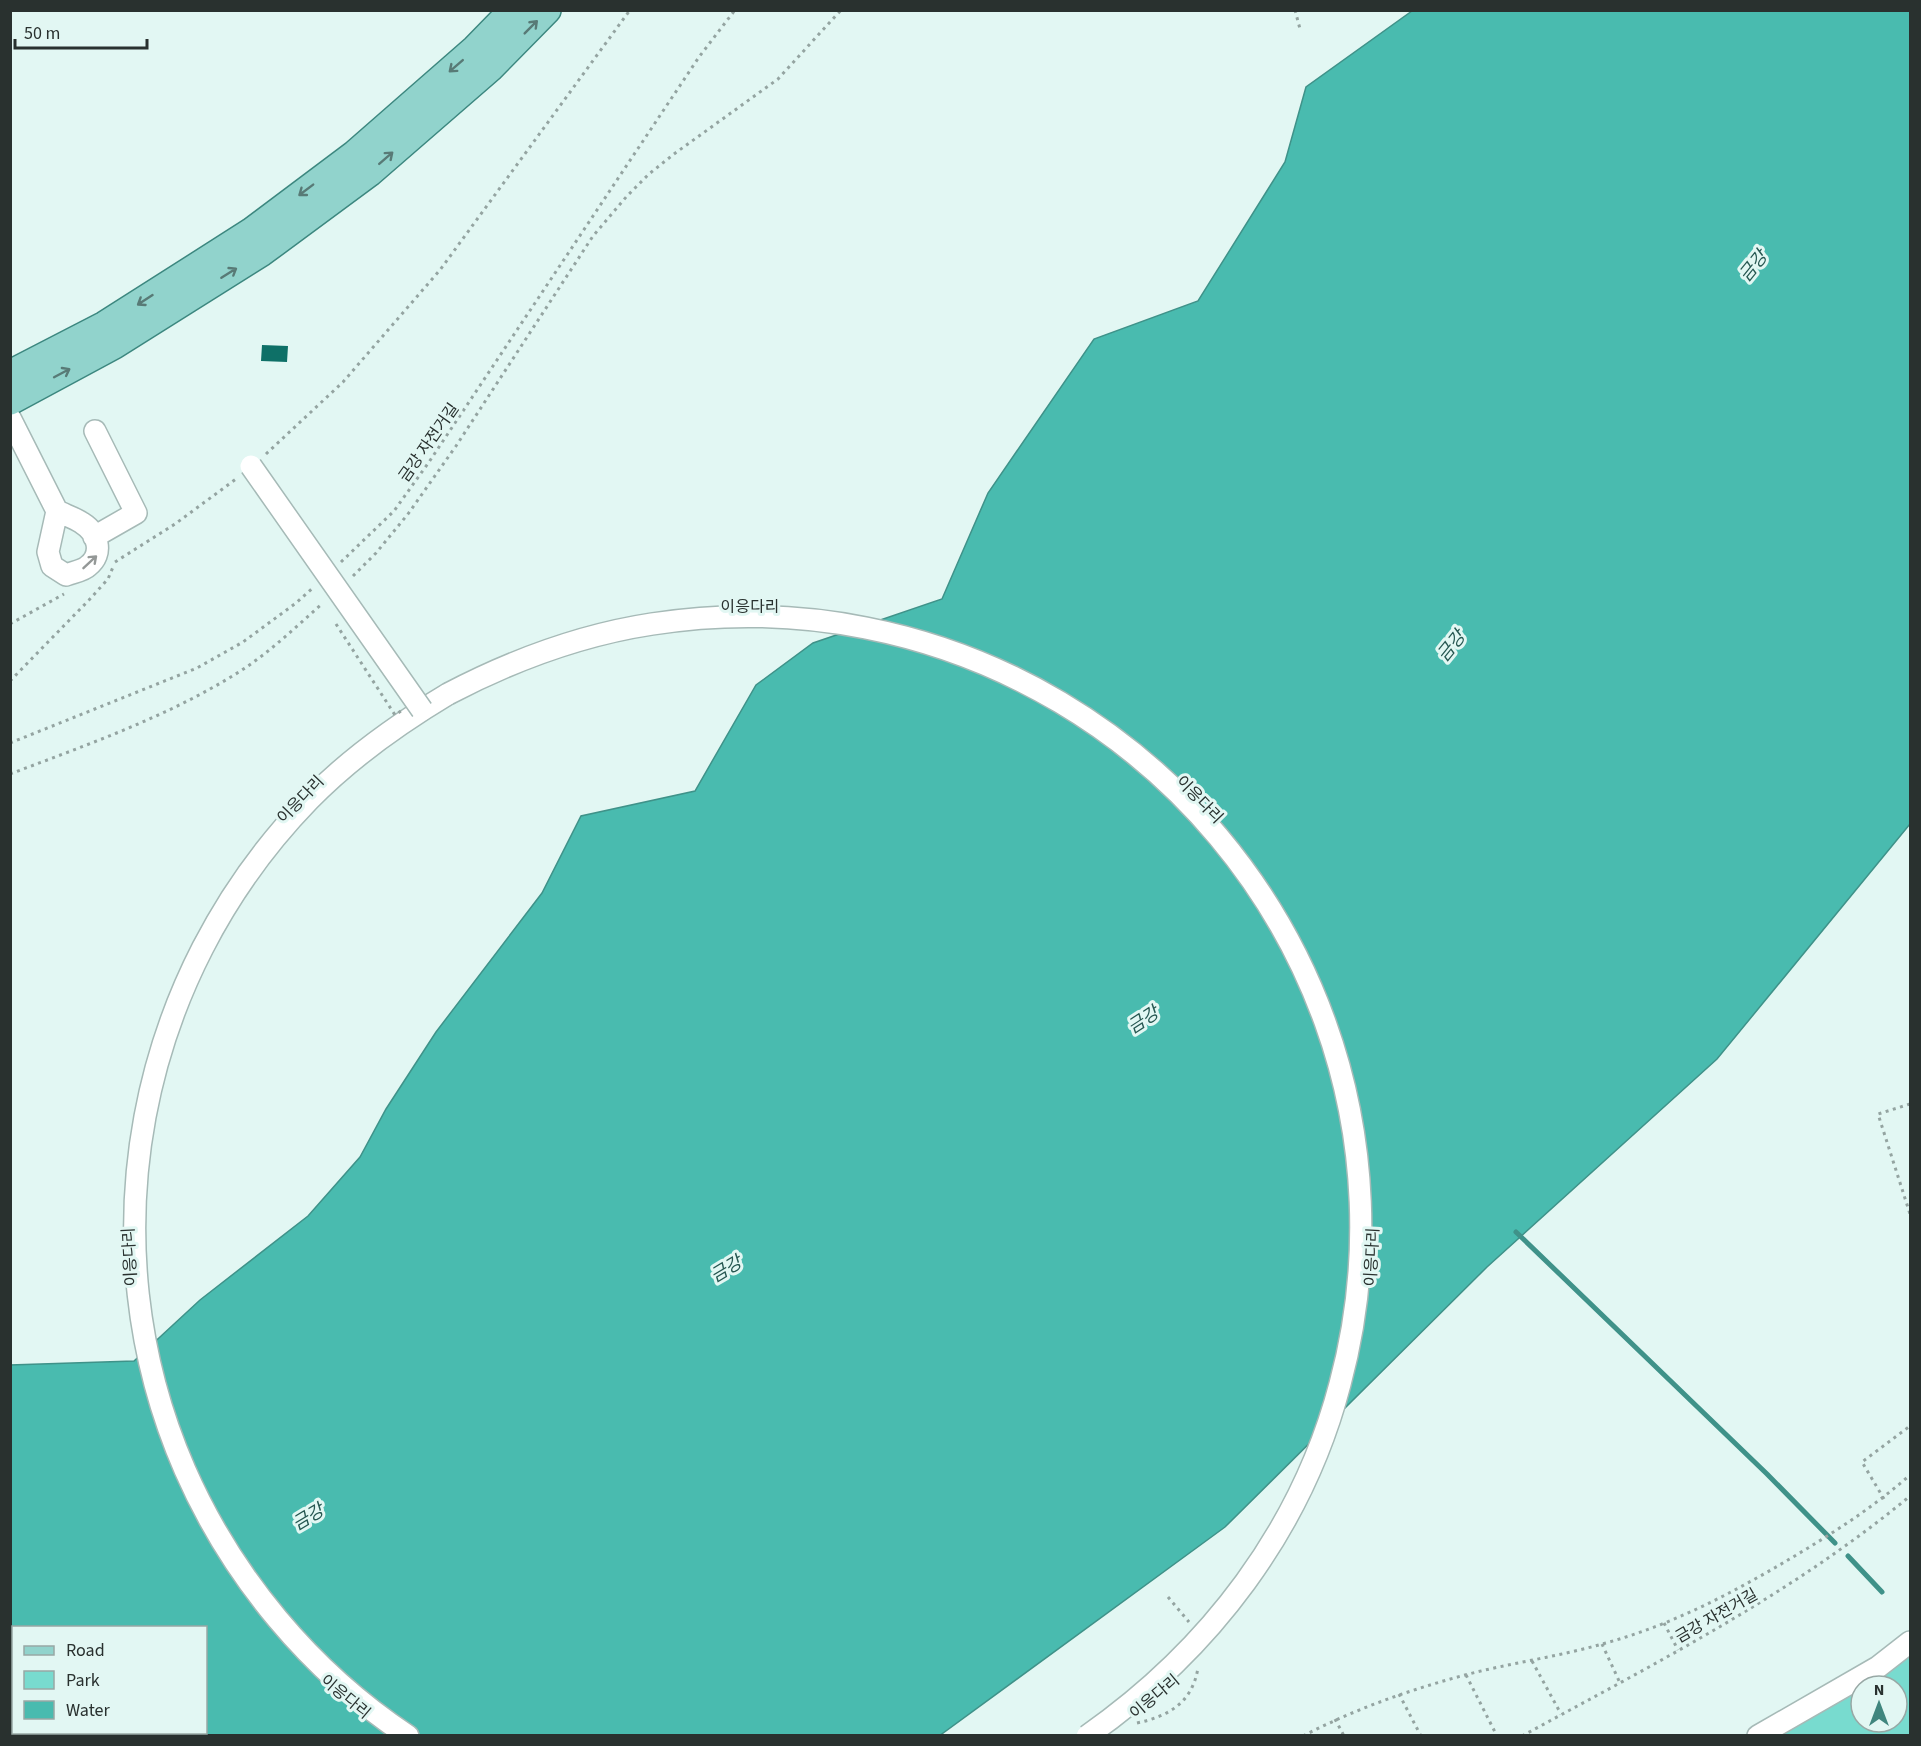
<svg xmlns="http://www.w3.org/2000/svg" width="1921" height="1746" font-family="'Source Sans 3','Noto Sans KR',sans-serif">
	<rect width="100%" height="100%" fill="#e2f7f3"/>
	<path fill="#78dbcf" fill-rule="evenodd" d="M1910 1647V1735L1768 1736ZM1861 1686H1897V1722H1861Z"/>
	<path fill="#49bbaf" stroke="#3f9289" stroke-width="1.5" fill-rule="evenodd" d="M1412 11H1910V824L1717 1059 1487 1267 1225 1527 939 1736 11 1735 10 1365 134 1361 200 1300 308 1216 360 1157 386 1109 436 1032 542 893 581 816 695 791 756 685 813 643 942 599 988 493 1094 339 1198 301 1285 162 1306 87ZM14 1628H206V1732H14Z"/>
	<g fill="none" stroke-linecap="round" stroke-linejoin="round">
		<path stroke="#3f9289" stroke-width="5" d="M1516 1232 1767 1474 1835 1543
			M1848 1556 1882 1592"/>
	</g>
	<path fill="#0e7067" d="M262 345 288 346 287 362 261 361Z"/>
	<g fill="none" stroke-linecap="round" stroke-linejoin="round">
		<g stroke="#a6bab7" stroke-width="24">
			<path id="minor" d="M10 418 57 511 48 552 52 566 66 575C73 572 83 571 88 566 104 554 98 533 82 523 75 518 65 515 57 511
				M94 537 136 513 95 431
				M408 1736C310 1671 232 1577 185 1470 86 1243 136 978 309 800 350 758 398 724 448 694
				M1758 1736 1878 1667 1910 1642"/>
		</g>
		<g stroke="#3c877f" stroke-width="30">
			<path id="major" d="M10 374 105 325 251 232 355 154 475 49 513 10
				M10 401 114 345 262 252 369 173 490 68 547 10"/>
		</g>
		<path stroke="#94a4a1" stroke-width="3" stroke-dasharray="3 4.5" stroke-linecap="butt" d="M1295 10 1300 29
			M266 454 343 382 440 270 630 10
			M115 562 175 524 236 479
			M341 562 394 511 429 462 699 57 735 10
			M353 576 376 553 408 514 456 446 593 236 627 196 649 174 674 154 778 79 841 10
			M10 624 64 594
			M10 681 89 600 108 579 113 567
			M10 743 197 668 243 642 296 603 314 587
			M10 774C89 744 170 716 242 670 271 651 297 626 323 603
			M1910 1104 1878 1114 1910 1214
			M1884 1499 1862 1462 1910 1426
			M1168 1597 1189 1622
			M1664 1623 1678 1650
			M1602 1644 1620 1683
			M1532 1661 1561 1714
			M1466 1675 1497 1736
			M1399 1694 1421 1736
			M1335 1719 1344 1736
			M1137 1723C1169 1716 1192 1703 1198 1668
			M1303 1736C1355 1709 1409 1690 1465 1675 1510 1663 1557 1657 1602 1644 1674 1625 1740 1589 1803 1551 1841 1528 1877 1504 1910 1475
			M1522 1736C1656 1663 1792 1594 1910 1496"/>
		<use href="#minor" stroke="#fff" stroke-width="21"/>
		<use href="#major" stroke="#91d3cc" stroke-width="27"/>
		<g stroke="#a6bab7" stroke-width="24" stroke-linecap="butt">
			<path id="minor-bridge" d="M251 466 422 710
				M448 694C513 660 580 635 652 624 943 578 1225 746 1325 1022 1367 1138 1372 1265 1340 1384 1302 1529 1210 1650 1087 1736"/>
		</g>
		<path stroke="#94a4a1" stroke-width="3" stroke-dasharray="3 4.5" stroke-linecap="butt" d="M336 624 395 715 401 711"/>
		<use href="#minor-bridge" stroke="#fff" stroke-width="21"/>
	</g>
	<defs><path id="oneway-shaft" d="M-6 0H5M1.5-3L5.5 0L1.5 3" fill="none" stroke-width="1.6" stroke-linecap="round" stroke-linejoin="round" transform="scale(1.5)"/></defs>
	<g stroke="#587a76">
		<use href="#oneway-shaft" transform="translate(531 27) rotate(-45)"/>
		<use href="#oneway-shaft" transform="translate(456 66) rotate(139)"/>
		<use href="#oneway-shaft" transform="translate(386 158) rotate(-41)"/>
		<use href="#oneway-shaft" transform="translate(306 190) rotate(143)"/>
		<use href="#oneway-shaft" transform="translate(229 273) rotate(-32)"/>
		<use href="#oneway-shaft" transform="translate(145 300) rotate(147)"/>
		<use href="#oneway-shaft" transform="translate(62 373) rotate(-28)"/>
	</g>
	<use stroke="#949897" href="#oneway-shaft" transform="translate(90 562) rotate(-43)"/>
	<g text-anchor="middle" stroke-width="6" stroke-linejoin="round" paint-order="stroke">
		<g font-size="16" fill="#29312f" stroke="#e2f7f3">
			<text transform="translate(428 442) rotate(-55)" y="6">금강 자전거길</text>
			<text x="750" y="612">이응다리</text>
			<text transform="translate(300 799) rotate(-46)" y="6">이응다리</text>
			<text transform="translate(1200 799) rotate(46)" y="6">이응다리</text>
			<text transform="translate(129 1257) rotate(-93)" y="6">이응다리</text>
			<text transform="translate(1371 1257) rotate(-87)" y="6">이응다리</text>
			<text transform="translate(1716 1615) rotate(-30)" y="6">금강 자전거길</text>
			<text transform="translate(346 1696) rotate(40)" y="6">이응다리</text>
			<text transform="translate(1154 1696) rotate(-40)" y="6">이응다리</text>
		</g>
		<g font-size="18" font-style="italic" fill="#265751" stroke="#e2f7f3">
			<text transform="translate(1753 266) rotate(-51)" y="6">금강</text>
			<text transform="translate(1451 646) rotate(-51)" y="6">금강</text>
			<text transform="translate(1143 1020) rotate(-33)" y="6">금강</text>
			<text transform="translate(726 1269) rotate(-31)" y="6">금강</text>
			<text transform="translate(308 1517) rotate(-31)" y="6">금강</text>
		</g>
	</g>
	<rect width="1921" height="1746" fill="none" stroke="#29312f" stroke-width="24"/>
	<rect x="12" y="1626" width="195" height="108" fill="#e2f7f3" stroke="#98a8a5" stroke-width="1.5"/>
	<rect x="24" y="1646" width="30" height="9" fill="#91d3cc" stroke="#98a8a5" stroke-width="1.5"/>
	<text x="66" y="1656" font-size="18" fill="#29312f">Road</text>
	<rect x="24" y="1671" width="30" height="18" fill="#78dbcf" stroke="#98a8a5" stroke-width="1.5"/>
	<text x="66" y="1686" font-size="18" fill="#29312f">Park</text>
	<rect x="24" y="1701" width="30" height="18" fill="#49bbaf" stroke="#98a8a5" stroke-width="1.5"/>
	<text x="66" y="1716" font-size="18" fill="#29312f">Water</text>
	<g transform="translate(1879 1704)"><circle r="28" fill="#e2f7f3" stroke="#98a8a5" stroke-width="1.5"/>
	<path d="M0-4.5L10 22L0 15L-10 22Z" fill="#40867e"/>
	<text y="-9" font-size="16" font-weight="bold" text-anchor="middle" fill="#29312f">N</text>
	</g>
	<path d="M15 39v9h132v-9" fill="none" stroke="#29312f" stroke-width="3"/>
	<text x="24" y="39" font-size="18" fill="#29312f" stroke="#e2f7f3" stroke-width="4.5" paint-order="stroke">50 m</text>
</svg>
